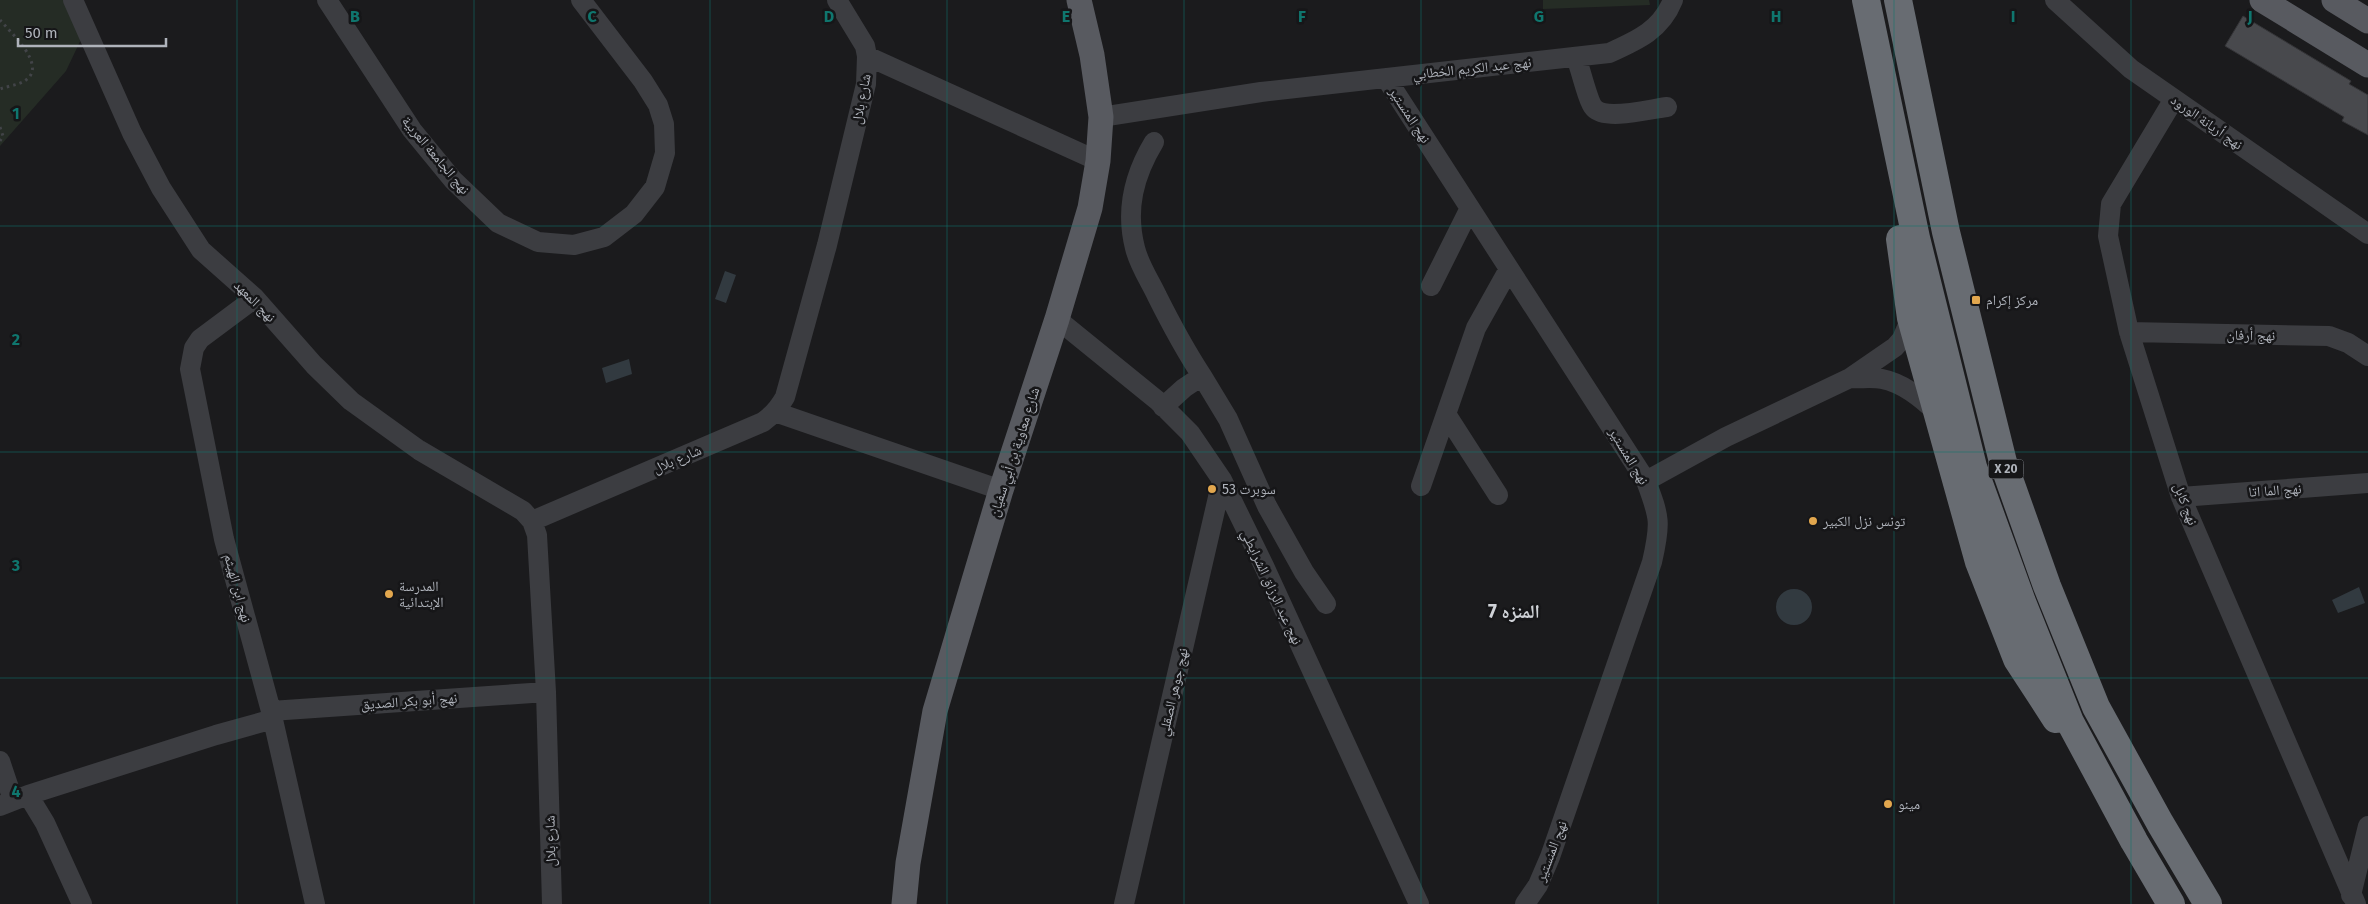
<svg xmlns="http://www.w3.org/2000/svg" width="2368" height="904" font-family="'Fira Sans','Noto Naskh Arabic',sans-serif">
	<rect width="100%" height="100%" fill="#1b1b1d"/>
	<path fill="#252c25" d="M0 0H72L85 31 66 71 0 146Z
		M1543 0H1649L1650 5 1543 9Z"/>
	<path fill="#323a40" d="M725 271 736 275 726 303 715 299Z
		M629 359 632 374 606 383 602 368Z
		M2359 587 2365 603 2338 613 2332 600Z
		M1776 607a18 18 0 1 1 36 0a18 18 0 1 1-36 0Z"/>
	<path fill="#48494d" stroke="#353538" d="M2243 16 2351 81 2349 84 2368 95V135L2342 121 2344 117 2225 46Z"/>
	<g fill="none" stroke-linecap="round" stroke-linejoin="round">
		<path stroke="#424448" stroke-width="3" stroke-dasharray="2.5 4" stroke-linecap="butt" d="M0 20C11 33 47 65 26 80 19 85 8 86 0 89
			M0 127 3 136 0 141"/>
		<path stroke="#3c3d41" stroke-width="20" d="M73 0 132 133 161 188 201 250 255 298 314 365 351 401 419 450 523 511 532 521
			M327 0 412 130 453 180 498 223 538 242 574 245 604 237 634 214 655 187 665 153 664 124 658 105 643 81 581 0
			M2055 0 2131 69 2368 234
			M867 56 1098 161
			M1576 57C1580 67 1588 102 1594 108 1606 121 1650 109 1667 107
			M1386 78 1646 481C1660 518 1661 523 1652 562L1550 857 1538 885 1525 904
			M2174 99 2111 204 2108 236 2129 332 2181 497 2356 904
			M1101 117 1261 92 1609 53C1638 40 1661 30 1673 0
			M1154 142C1134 175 1125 209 1135 248 1139 265 1150 281 1157 296 1171 324 1185 350 1202 376L1184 388 1163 407
			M1431 286 1470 208
			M255 298 200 339 194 348 190 369 224 539 271 711 315 904
			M1057 319 1158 401 1190 433 1222 480 1264 566 1419 904
			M2129 332 2329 336 2348 343 2368 356
			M1202 376 1228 419 1267 506 1304 572 1326 604
			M1850 378C1860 379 1872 377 1882 379 1903 383 1921 398 1936 412
			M775 412 1001 490
			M1446 414 1498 495
			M1646 481 1726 437 1850 378 1895 347 1902 339 1911 318
			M1421 486 1476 328 1509 269
			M2181 497 2368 483
			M271 711 546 692
			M0 761 13 800
			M28 795 216 735 273 719
			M0 806 28 795 45 823 82 904
			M2351 895 2368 826
			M552 904 546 692 537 535 532 521 763 422C773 415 779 408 785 397L827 245 866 84 867 56 865 46 837 0
			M1124 904 1222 480"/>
		<path stroke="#585a60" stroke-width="25" d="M2262 0 2368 65
			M2334 0 2368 21
			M904 904 908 863 935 711 1001 490 1057 319 1090 208 1098 161 1101 117 1092 55 1079 0"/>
		<path stroke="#686c72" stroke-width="28" d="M1866 0 1916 238 1973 467 2022 602 2070 722 2134 841 2171 904
			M1898 0 1946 232 2003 462 2047 586 2096 707 2160 823 2208 904
			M1900 239 1911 318 1979 562 2017 659 2056 719"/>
	</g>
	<path fill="none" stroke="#0f766e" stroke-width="1" stroke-opacity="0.55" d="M237 0V904M474 0V904M710 0V904M947 0V904M1184 0V904M1421 0V904M1658 0V904M1894 0V904M2131 0V904M0 226H2368M0 452H2368M0 678H2368"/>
	<g fill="#e2a74e" stroke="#161618" stroke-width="2">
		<rect x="1971" y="295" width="10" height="10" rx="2.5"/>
		<circle cx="1212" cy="489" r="5"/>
		<circle cx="1813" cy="521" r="5"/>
		<circle cx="389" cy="594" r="5"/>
		<circle cx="1888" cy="804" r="5"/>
	</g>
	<g text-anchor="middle" stroke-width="5" stroke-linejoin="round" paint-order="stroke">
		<rect fill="#161618" stroke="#81848a" stroke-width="1" x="1988.5" y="459.5" width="35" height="19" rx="4"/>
		<g font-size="12" font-weight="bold" fill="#afb3bb">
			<text x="2006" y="473">X 20</text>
		</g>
		<g font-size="14" fill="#afb3bb" stroke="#161618">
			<text transform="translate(1472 68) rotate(-6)" y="5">نهج عبد الكريم الخطابي</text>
			<text transform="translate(861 99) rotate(-79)" y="5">شارع بلال</text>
			<text transform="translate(1410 115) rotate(57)" y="5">نهج المنستير</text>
			<text transform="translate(2207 122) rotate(35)" y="5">نهج أريانة الورود</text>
			<text transform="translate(436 155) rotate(50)" y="5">نهج الجامعة العربية</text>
			<text transform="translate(255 301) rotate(45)" y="5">نهج المعهد</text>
			<text transform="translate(2251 335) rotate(1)" y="5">نهج أرفان</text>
			<text transform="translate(1014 452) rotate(-72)" y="5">شارع معاوية بن أبي سفيان</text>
			<text transform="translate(1629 456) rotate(59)" y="5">نهج المنستير</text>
			<text transform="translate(677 459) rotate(-23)" y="5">شارع بلال</text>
			<text transform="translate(2275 490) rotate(-4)" y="5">نهج الما اتا</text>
			<text transform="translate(2186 504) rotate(69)" y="5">نهج كابل</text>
			<text transform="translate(1272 587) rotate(65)" y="5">نهج عبد الرزاق الشرايطي</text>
			<text transform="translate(238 588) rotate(75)" y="5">نهج ابن الهيثم</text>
			<text transform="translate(1173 692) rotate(-77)" y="5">نهج جوهر الصقلي</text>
			<text transform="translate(409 701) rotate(-4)" y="5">نهج أبو بكر الصديق</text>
			<text transform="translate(550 841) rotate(-91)" y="5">شارع بلال</text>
			<text transform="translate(1551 851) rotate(-69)" y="5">نهج المنستير</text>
		</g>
		<g font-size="14" fill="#afb3bb" stroke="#161618" text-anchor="start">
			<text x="1986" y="305">مركز إكرام</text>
			<text x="1222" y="494">سوبرت 53</text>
			<text x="1823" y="526">تونس نزل الكبير</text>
			<text x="399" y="591">المدرسة<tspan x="399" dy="16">الإبتدائية</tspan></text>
			<text x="1898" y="809">مينو</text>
		</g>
		<g font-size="19" font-weight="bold" fill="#cfd2d7" stroke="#161618">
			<text x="1514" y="618">المنزه 7</text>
		</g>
	</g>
	<g font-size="16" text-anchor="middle" font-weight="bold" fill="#0f766e" stroke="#161618" stroke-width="5" stroke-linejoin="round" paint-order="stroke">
		<text x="355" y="22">B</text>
		<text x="592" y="22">C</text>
		<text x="829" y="22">D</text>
		<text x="1066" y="22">E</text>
		<text x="1302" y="22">F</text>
		<text x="1539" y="22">G</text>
		<text x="1776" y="22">H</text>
		<text x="2013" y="22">I</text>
		<text x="2250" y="22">J</text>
		<text x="16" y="119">1</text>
		<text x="16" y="345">2</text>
		<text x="16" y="571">3</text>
		<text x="16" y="797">4</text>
	</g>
	<path d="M18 38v8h148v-8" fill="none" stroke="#afb3bb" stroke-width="2.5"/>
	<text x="25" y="38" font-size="15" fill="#afb3bb" stroke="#161618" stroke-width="4" paint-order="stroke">50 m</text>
</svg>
